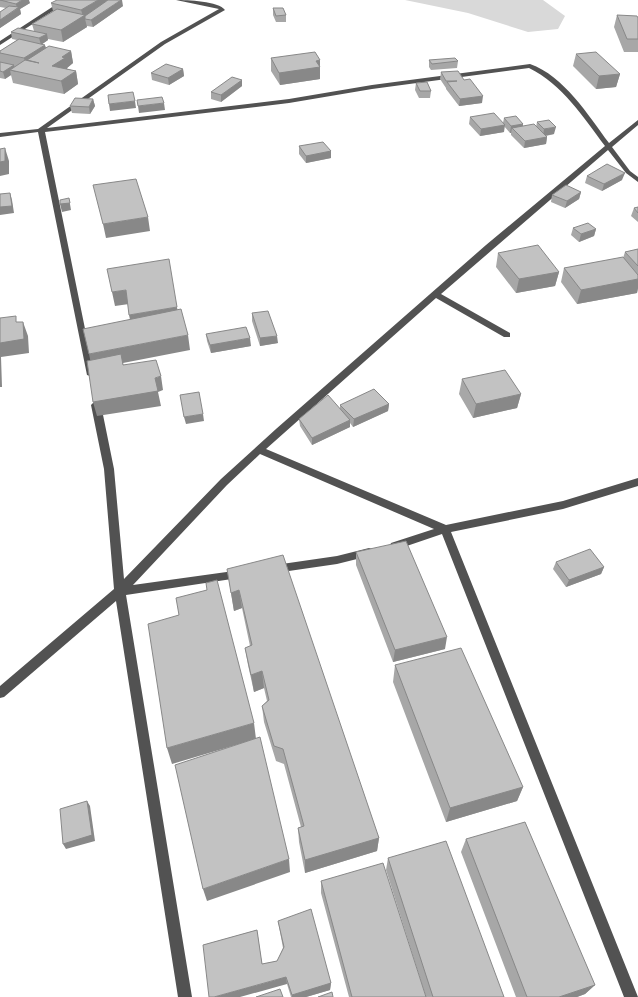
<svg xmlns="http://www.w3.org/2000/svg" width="638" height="997" font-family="'Work Sans',sans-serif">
	<rect width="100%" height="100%" fill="#fff"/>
	<path fill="#d9d9d9" d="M405 0H543L565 16 558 29 528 32 468 13Z"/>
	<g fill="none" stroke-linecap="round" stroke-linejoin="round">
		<path fill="#525252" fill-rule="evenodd" d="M63 0H70L0 45V41Z
			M176 0C187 0 219 1 225 10L165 44 47 128 289 99 372 85 530 64C564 76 588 115 609 143L638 120V125L612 147 630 171 638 177V182L626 173 608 150 441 294 510 333V337H504L436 298 266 449 446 525 563 501 638 478V486L563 509 451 532 638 997H624L442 534 395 550 391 549 390 546 391 543 434 529 260 454 227 485 133 585 241 570 245 571 246 574 245 577 126 595 192 997H178L116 601 4 697 0 698V686L114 589 104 469 91 405 93 403H99L101 405 114 469 124 579 221 479 276 429 486 245 605 146C584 118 562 84 529 68L372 89 289 103 45 132 94 373 90 376 87 375 38 132 0 137V133L38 129 161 42 219 9Z
			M369 548 373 549 374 552 373 555 337 564 275 573 271 572 270 569 271 566 275 565 337 556Z"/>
	</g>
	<path fill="#a7a7a7" d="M0 0 30 3 20 9 21 14 0 28V12L6 8 0 7Z
		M51 3 123 6 93 27 87 26V27L63 42 48 39V40L42 44 46 47 71 51 73 63 67 68V69L76 71 78 84 64 94 13 83 11 75 5 79 0 78V51L17 40 12 39 11 32 34 31 32 24 53 11Z
		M273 8 286 15V22H276L273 15Z
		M617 15 638 18V52H624L614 27Z
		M576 54 620 74 616 87 596 89 573 66Z
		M271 58 320 60V79L280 85 271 71Z
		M429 60 458 61 457 68 431 70 429 67Z
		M183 69 184 76 169 85 152 80 151 73Z
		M441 72 464 80 482 103 459 106 446 89V88L440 79Z
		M242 80V86L221 102 211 99V92Z
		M416 83 431 91 430 98H419L415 90Z
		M93 99 95 106 90 114 72 113 70 106Z
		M470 117 503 123 504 118 523 124V126L536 127 537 122 554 134 546 136 547 137 546 144 524 148 511 135V133H510L504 126V132L480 136 469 124Z
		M299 146 331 151V158L306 163 299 154Z
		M587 176 622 180 602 191 585 183Z
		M581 192 579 199 565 208 551 202 552 195Z
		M638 207V222L631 216 634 208Z
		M573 228 596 229 594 236 579 242 571 235Z
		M638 249V288L637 293 577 304 561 282 564 268 623 258 625 252Z
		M498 253 559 272 555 286 516 293 496 267Z
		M252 313 278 343 260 346 252 321Z
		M206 334 251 346 211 353 207 341Z
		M462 379 521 394 517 408 473 418 459 394Z
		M389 404 388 411 353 427 350 423V427L312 445 300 426 299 419 340 408V405Z
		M356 552 445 649 393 662 356 565Z
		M556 562 604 567 601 574 566 587 553 569Z
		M227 569 379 838 377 851 305 873 299 842 298 828 301 827 284 764 276 761 264 722 262 706 267 701 264 688 254 692 248 665 245 648 250 646 242 608 234 611Z
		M395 665 523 787 517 801 446 822 393 682Z
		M466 839 595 985 585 994 577 997H516L461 852Z
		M388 858 504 997H426L386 870Z
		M321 881 426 997H349L321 893Z
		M278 921 331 983 330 990 306 997H291L287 984 203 945 257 930 262 964 277 961 283 948Z"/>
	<path fill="#888" d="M22 0H29L30 3 20 9 21 14 0 28V20L17 9 16 4Z
		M98 0H108L85 19 87 27 63 42 61 30 83 16 81 10Z
		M121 0H122L123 6 93 27 91 20Z
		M47 34 48 40 41 45 39 38Z
		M45 45 48 57 27 60 30 70 27 71 24 58Z
		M71 51 73 63 67 68 68 70 52 66 62 57Z
		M320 60V79L280 85 279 73 316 61Z
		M14 65 16 72 10 70 11 75 5 79 3 72Z
		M183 69 184 76 169 85 168 78Z
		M76 71 78 84 64 94 61 81Z
		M620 74 616 87 596 89 599 76Z
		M242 80V86L221 102V95Z
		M483 96 482 103 459 106 460 99Z
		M93 99 95 106 90 114 89 107Z
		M135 101 136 108 110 111 109 104Z
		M164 103 165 110 139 113 138 106Z
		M523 124 522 131 512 128 511 133H510L511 126Z
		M505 125 504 132 480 136 481 129Z
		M556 127 554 134 543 136 544 129Z
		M547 137 546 144 524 148 525 141Z
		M5 148 9 161V174L0 176V162Z
		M331 151V158L306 163V156Z
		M625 173 622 180 602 191 604 184Z
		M581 192 579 199 565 208 567 201Z
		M10 193 12 200 14 213 0 215V207Z
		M69 198 71 210 62 212 60 204Z
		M148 217 150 231 106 238 103 224Z
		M596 229 594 236 579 242 581 234Z
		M559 272 555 286 516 293 519 279Z
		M638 279V288L637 293 577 304 581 290Z
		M126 290 129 304 115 306 112 292Z
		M177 307 179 321 132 329 129 315Z
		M23 322 28 336 29 353 1 357 2 387H0V343Z
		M188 335 190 350 123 363 126 380 92 369 89 354Z
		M277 336 278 343 260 346V338Z
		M250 338 251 346 211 353 210 345Z
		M161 376 163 390 158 392 161 406 97 416 93 402Z
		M521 394 517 408 473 418 476 404Z
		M389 404 388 411 353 427 354 419Z
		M203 414 204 421 186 424 184 417Z
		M350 420V427L312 445V438Z
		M604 567 601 574 566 587 569 580Z
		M239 590 242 608 234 611 231 593Z
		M447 637 445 649 393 662 395 650Z
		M262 671 264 688 254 692 251 675Z
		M254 723 256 739 172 764 167 748Z
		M523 787 517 801 446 822 450 808Z
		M87 801 90 806 95 841 66 849 63 844Z
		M379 838 377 851 305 873V860Z
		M289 859 290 872 207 901 203 889Z
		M286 977 287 984 240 997H214Z
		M331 983 330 990 306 997H292V995Z
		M595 985 585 994 577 997H559Z"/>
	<path fill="#c2c2c2" stroke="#888" d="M0 0H22L16 4Z
		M57 0H98L81 10 51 3Z
		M108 0H121L91 20 85 19V16Z
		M9 6 19 7 0 20V12Z
		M273 8H283L286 15 276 16Z
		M57 9 85 15 61 30 32 24Z
		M617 15 637 16 638 18V39H627Z
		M18 28 47 34 39 38 11 32Z
		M19 39 45 45 24 58 0 53V51Z
		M49 46 71 51 62 57 65 58 52 66 76 71 61 81 10 70 25 60 39 63 27 60Z
		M315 52 320 60 316 61 320 67 279 73 271 58Z
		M596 52 620 74 599 76 576 54Z
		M455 58 458 61 432 64 429 60Z
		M0 62 14 65 3 72 0 71Z
		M166 64 183 69 168 78 151 73Z
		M458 71 464 80 470 79 483 96 460 99 447 82 457 81H446L441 72Z
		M232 77 242 80 221 95 211 92Z
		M427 82 431 91H420L416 83Z
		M133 92 135 101 109 104 108 95Z
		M162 97 164 103 138 106 137 100Z
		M75 98 93 99 89 107 70 106Z
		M494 113 505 125 481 129 470 117Z
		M516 116 523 124 511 126 504 118Z
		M549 120 556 127 544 129 537 122Z
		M534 124 547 137 525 141 512 128Z
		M323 142 331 151 306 156 299 146Z
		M5 148V161L0 162V149Z
		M607 164 625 173 604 184 587 176Z
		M136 179 148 217 103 224 93 185Z
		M566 185 581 192 567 201 552 195Z
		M10 193 12 206 0 207V194Z
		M69 198 70 203 60 204V200Z
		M638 207V213L634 208Z
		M588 223 596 229 581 234 573 228Z
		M538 245 559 272 519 279 498 253Z
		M638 249V266L625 252Z
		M623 257 638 275V279L581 290 564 268Z
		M169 259 177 307 129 315 126 290 112 292 107 269Z
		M181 309 188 335 89 354 83 329Z
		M268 311 277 336 260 338 252 313Z
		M16 316V322H23L24 339 0 343V318Z
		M246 327 250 338 210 345 206 334Z
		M121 354 123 365 156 360 161 376 155 378 158 391 93 402 87 361Z
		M505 370 521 394 476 404 462 379Z
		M374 389 389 404 354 419 340 405Z
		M199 392 203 414 184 417 180 395Z
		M328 395 350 420 312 438 299 419Z
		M406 541 447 637 395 650 356 552Z
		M590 549 604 567 569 580 556 562Z
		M283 555 379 838 305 860 298 828 304 826 283 749 274 746 262 706 269 700 262 671 251 675 245 648 252 645 239 590 231 593 227 569Z
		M217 580 254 723 167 748 148 624 179 615 176 598 207 590 206 583Z
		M461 648 523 787 450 808 395 665Z
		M260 737 289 859 203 889 175 765Z
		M87 801 92 835 63 844 60 809Z
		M525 822 595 985 559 997H527L466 839Z
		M446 841 504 997H433L388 858Z
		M383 863 426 997H352L321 881Z
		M311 909 331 983 292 995 286 977 214 997H209L203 945 257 930 262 964 277 961 284 947 278 921Z
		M280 989 283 997H256Z
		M332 992 333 997H318Z"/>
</svg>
